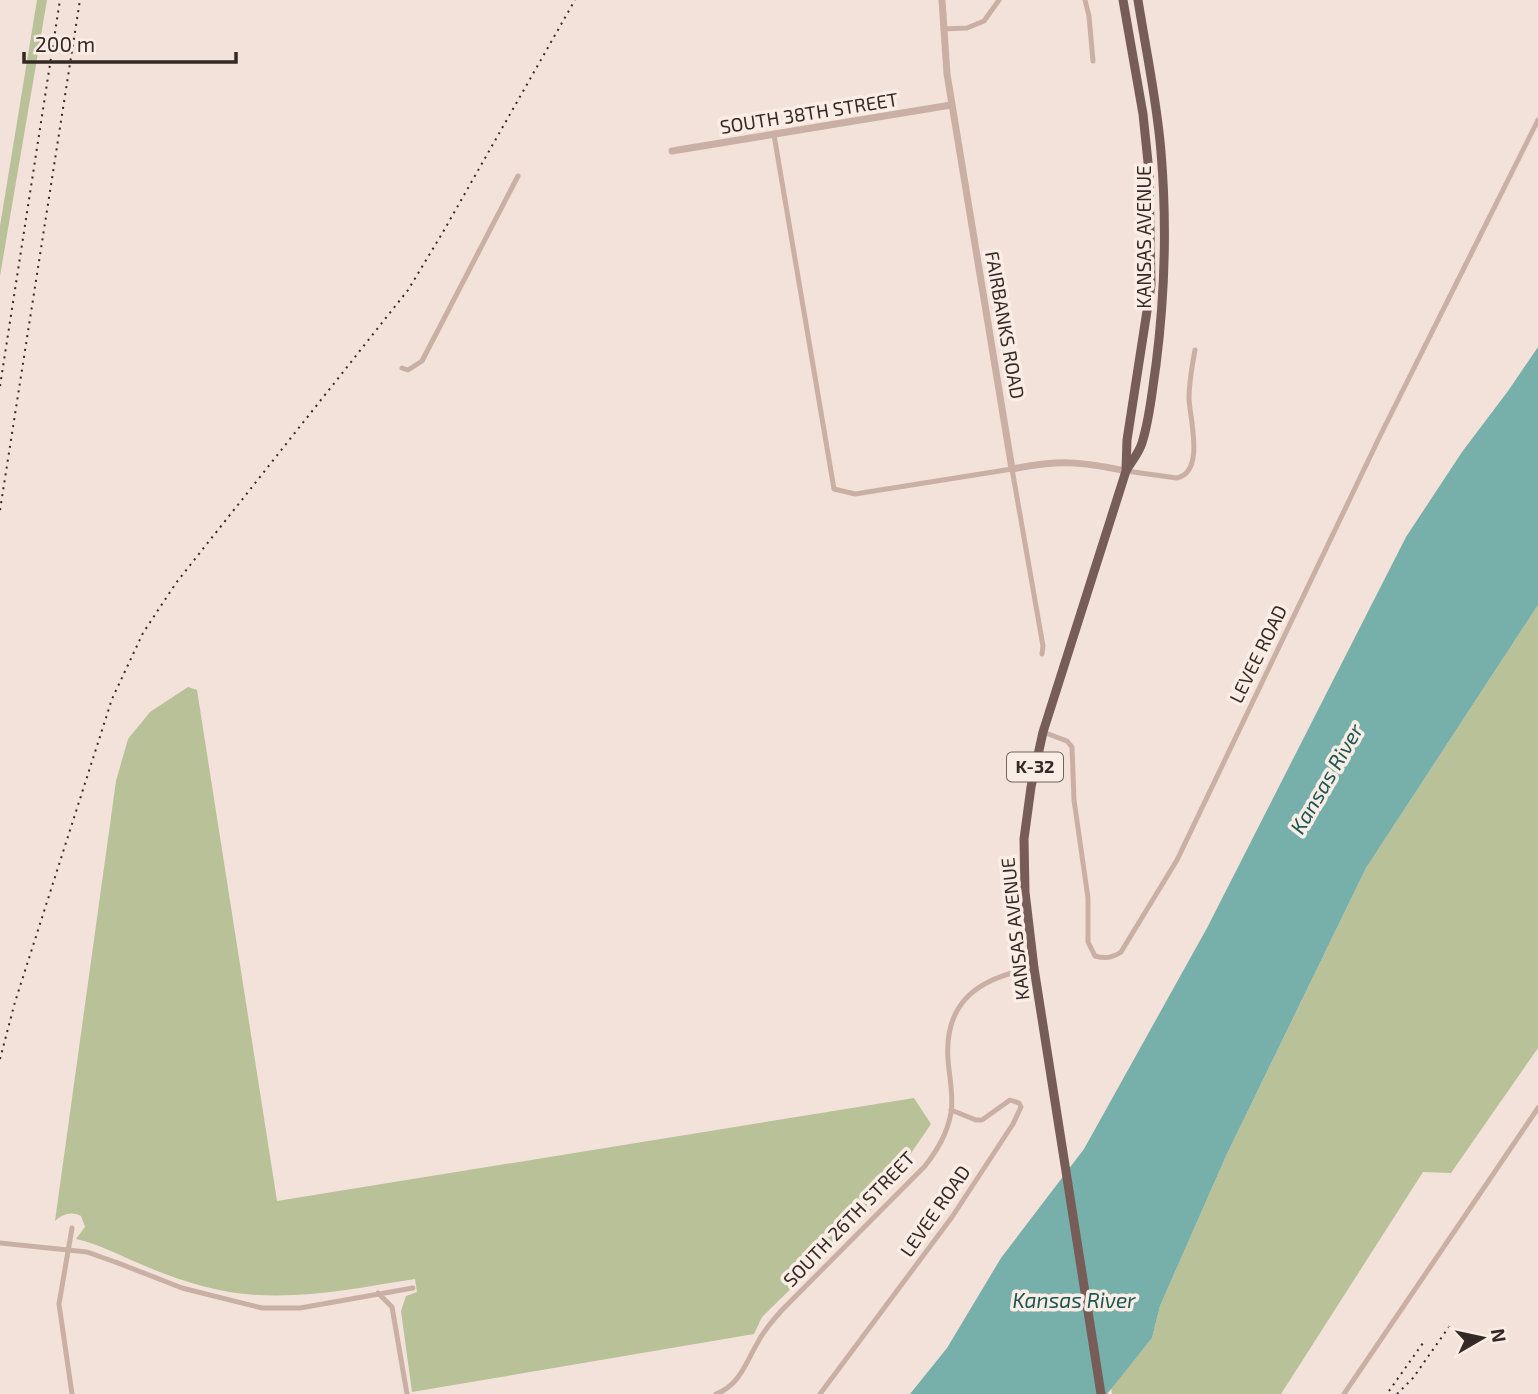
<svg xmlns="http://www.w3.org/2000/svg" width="1538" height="1394" font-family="'Exo 2',sans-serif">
	<rect width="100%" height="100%" fill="#f2e2d9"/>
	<path fill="#b9c198" d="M37 0H47L0 276V226Z
		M1538 605V1048L1451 1173 1423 1172 1281 1394H1112L1111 1388 1152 1338 1160 1306 1226 1156 1366 868Z
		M188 687 197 690 277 1201 914 1098 931 1124 875 1206 762 1317 754 1334 412 1392 401 1311 406 1296 417 1292 415 1279C344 1290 274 1306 202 1286 180 1280 158 1272 136 1262 117 1254 98 1244 76 1239L85 1227 81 1216C71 1211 63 1214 55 1221L116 781 128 739 150 712Z"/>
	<path fill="#77afaa" d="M1538 347V605L1366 868 1226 1156 1160 1306 1152 1338 1107 1394H910L947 1348 1001 1258 1084 1149 1207 928 1406 537 1462 452 1508 391Z"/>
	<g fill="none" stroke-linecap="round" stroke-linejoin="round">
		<path stroke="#cab0a4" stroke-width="5" d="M1085 0 1089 16 1093 61
			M943 29 967 28 984 21 999 0
			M774 135 834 489 855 494 1012 469 1043 646 1042 654
			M402 368 408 370 422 361 518 176
			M1126 471 1177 478C1205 472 1190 419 1189 399 1189 382 1192 366 1195 350
			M1043 732 1067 741 1072 747 1074 800 1088 898V942L1095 956C1105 959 1112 958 1121 952L1177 860 1380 436 1538 120
			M118 1263 182 1288 262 1308H300L413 1288
			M378 1293 392 1307 407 1394
			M72 1394 59 1304 72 1228
			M716 1394C740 1385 746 1362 758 1342 764 1330 773 1320 782 1310L925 1166C938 1149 947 1134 951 1113 954 1095 949 1076 948 1059 944 999 982 977 1034 968
			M820 1394 952 1217 1013 1124 1021 1107 1019 1103 1010 1100 982 1120H976L951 1110
			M1344 1394 1538 1108"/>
		<path stroke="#cab0a4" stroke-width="7" d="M942 0 947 74 1012 469C1059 460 1079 461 1126 471
			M672 151 951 105"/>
		<path stroke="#775d57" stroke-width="9" d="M1123 0 1143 114 1149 172 1151 285 1127 440 1126 469
			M1101 1394 1034 968 1025 892 1024 839 1031 787 1043 732 1126 471C1131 462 1139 453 1142 443 1150 418 1152 391 1156 365 1165 294 1167 223 1161 152 1157 101 1146 51 1138 0"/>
		<path stroke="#352926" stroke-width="2" stroke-dasharray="2 5" stroke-linecap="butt" d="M0 386 60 0
			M0 510 80 0
			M0 1059 15 1002 112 699 143 633 176 583 408 290 443 232 575 0
			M1389 1391 1423 1343
			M1397 1394 1413 1378 1451 1324"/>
		<path stroke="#cab0a4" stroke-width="5" d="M0 1243 87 1252 118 1263"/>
	</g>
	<g text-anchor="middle" stroke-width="7" stroke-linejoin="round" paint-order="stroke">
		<rect fill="#f9ede5" stroke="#70645f" stroke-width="2" x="1007" y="752.5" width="56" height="29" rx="5"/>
		<g font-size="18" font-weight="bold" fill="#352926">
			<text x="1035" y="773">K-32</text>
		</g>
		<g font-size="19" fill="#352926" stroke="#f9ede5">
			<text transform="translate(809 113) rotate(-9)" y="7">SOUTH 38TH STREET</text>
			<text transform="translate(1144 237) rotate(-90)" y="7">KANSAS AVENUE</text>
			<text transform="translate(1005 325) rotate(80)" y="7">FAIRBANKS ROAD</text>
			<text transform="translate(1258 654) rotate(-64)" y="7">LEVEE ROAD</text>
			<text transform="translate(1015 929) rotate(-96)" y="7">KANSAS AVENUE</text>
			<text transform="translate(935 1211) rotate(-55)" y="7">LEVEE ROAD</text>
			<text transform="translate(849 1219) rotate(-46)" y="7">SOUTH 26TH STREET</text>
		</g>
		<g font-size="21" font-style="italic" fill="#1b5753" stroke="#f9ede5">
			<text transform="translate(1327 779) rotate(-60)" y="7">Kansas River</text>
			<text x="1074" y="1308">Kansas River</text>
		</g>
	</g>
	<g transform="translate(1482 1338) rotate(81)" stroke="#f9ede5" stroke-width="5" paint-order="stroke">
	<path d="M0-5L12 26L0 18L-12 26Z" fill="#352926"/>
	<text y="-10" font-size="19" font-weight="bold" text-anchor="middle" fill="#352926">N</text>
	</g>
	<path d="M24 52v10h212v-10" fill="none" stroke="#352926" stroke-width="3.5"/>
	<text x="35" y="52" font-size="21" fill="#352926" stroke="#f9ede5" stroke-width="5" paint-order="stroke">200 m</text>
</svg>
